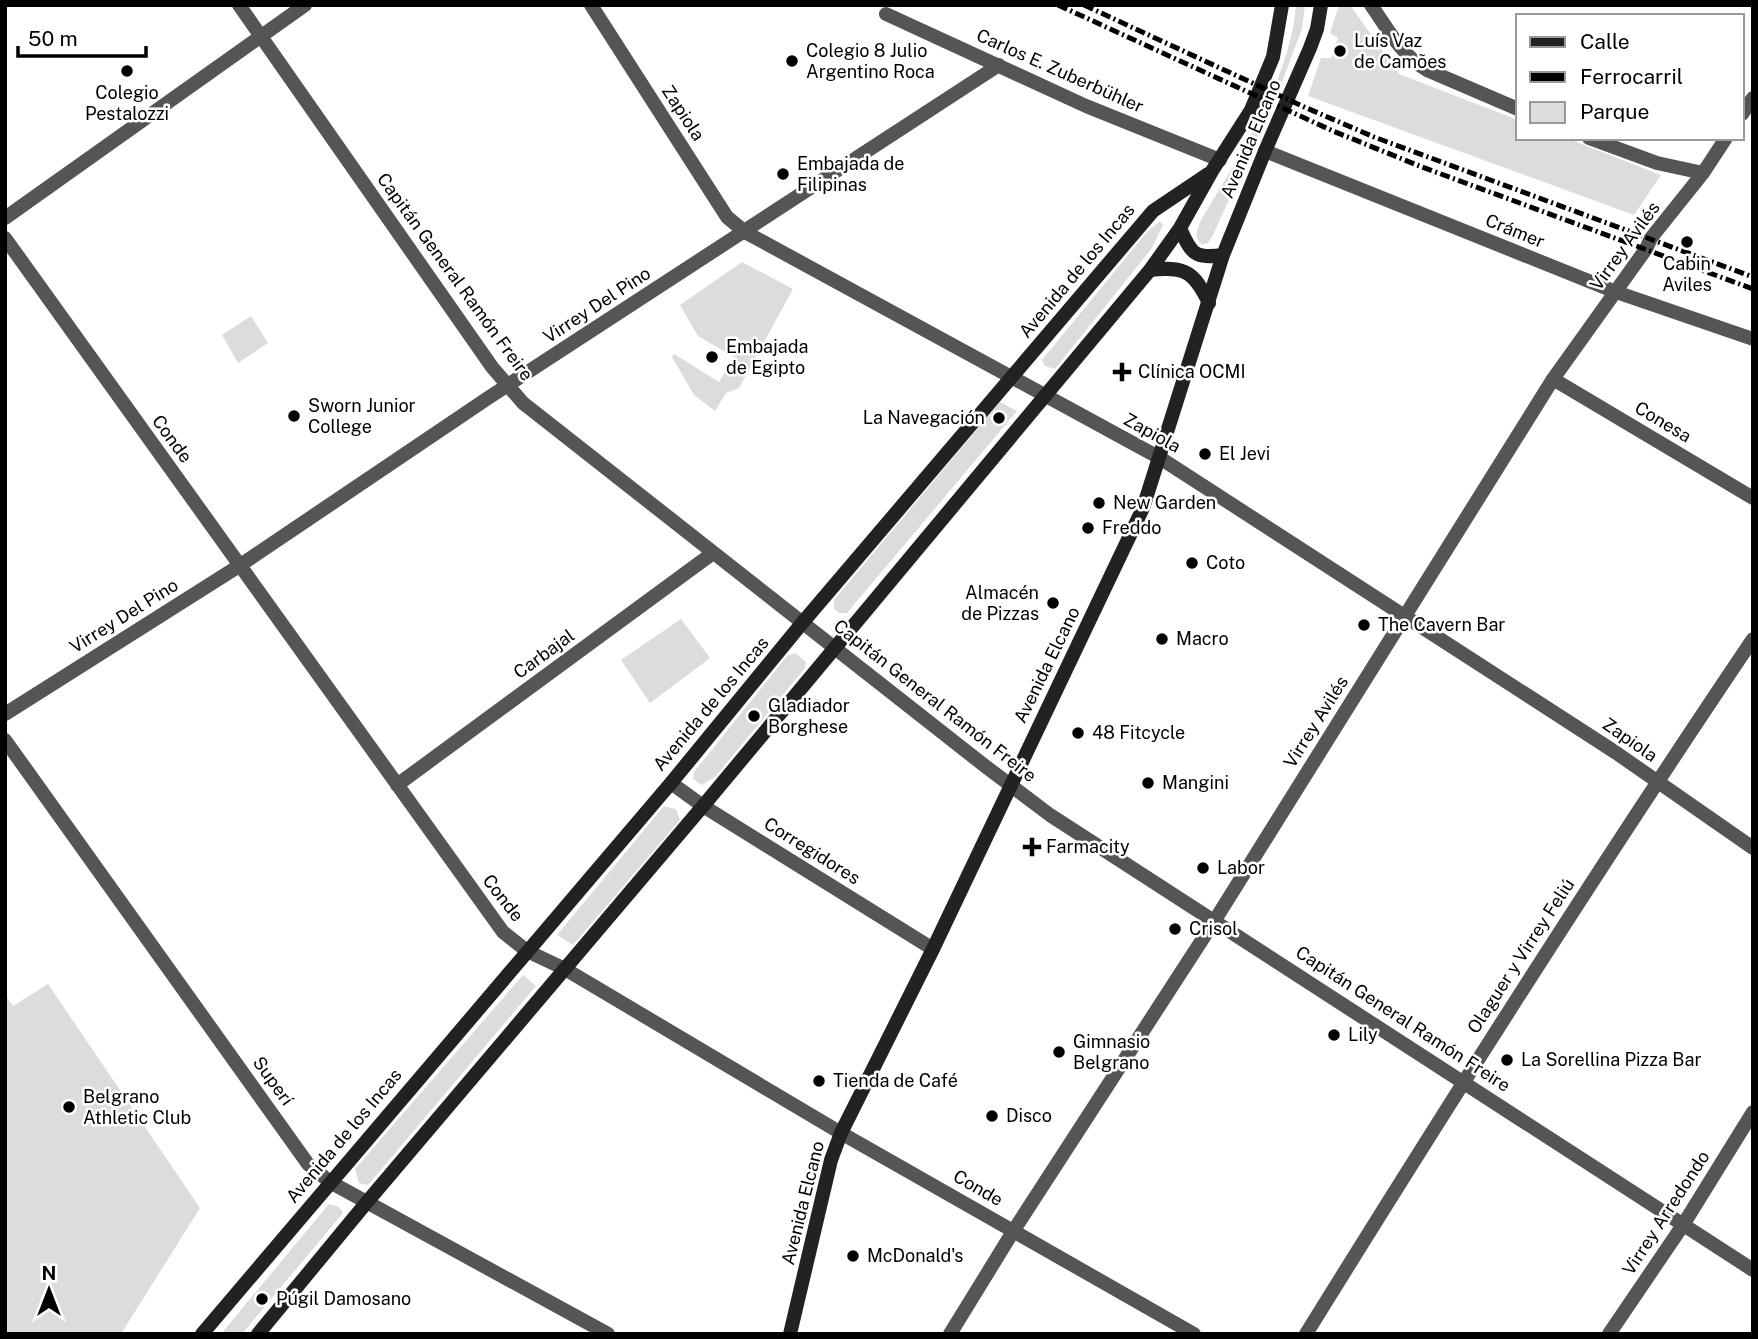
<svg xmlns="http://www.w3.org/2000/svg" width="1758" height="1339" font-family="'Public Sans',sans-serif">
	<rect width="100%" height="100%" fill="#fff"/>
	<path fill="#dcdcdc" d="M1296 5H1305L1302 29 1282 82 1213 235 1208 243 1202 245C1193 236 1197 231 1201 220 1238 158 1291 78 1296 5Z
		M1339 5H1350L1399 74 1518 120V138H1566L1661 175 1634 215 1308 96 1321 58H1331L1338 38 1330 33Z
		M1160 221 1163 225 1152 248 1055 369 1045 366 1042 360 1146 233Z
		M742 262 793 289 739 388 726 393 715 411 694 395 672 357 674 354 719 382 734 357 698 336 680 305Z
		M251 316 268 343 238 363 222 335Z
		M1000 402 1017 411 847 613H839L834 609V600Z
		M681 619 710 658 650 703 621 660Z
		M795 653 806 662 805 668 715 777 702 785 693 779 694 772 787 656Z
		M664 806 676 809 680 820 573 945 557 935Z
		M523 975 536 986 368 1185 359 1183 355 1169Z
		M48 984 200 1208 121 1334H5V995L13 1006Z
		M329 1204 339 1207 343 1213 242 1334H221Z"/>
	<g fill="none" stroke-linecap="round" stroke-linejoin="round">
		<path stroke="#555" stroke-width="14" d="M239 5 492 367 523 403 985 766 1050 815 1753 1270
			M591 5 727 217 745 232 1160 458 1615 752 1753 848
			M1371 5C1388 29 1401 55 1427 70L1518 109
			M886 14 1086 106 1220 160
			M1742 114 1753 98
			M1589 138 1657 163 1703 173
			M1265 151 1616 292 1753 339
			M5 218 305 5
			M5 238 503 932 527 951 565 969 841 1133 1194 1334
			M1553 379 1753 498
			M5 714 239 566 488 398 999 65
			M5 740 308 1164 330 1182 608 1334
			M671 783 703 806 933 949
			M397 785 713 553
			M950 1334 1014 1230 1215 920 1553 379 1646 249 1651 238 1703 173 1726 138
			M1306 1334C1451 1100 1599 867 1753 639
			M1609 1334 1683 1225 1753 1112"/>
		<path stroke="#222" stroke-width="14" d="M1180 228C1191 254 1195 259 1223 255
			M1150 270C1184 266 1194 271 1209 303
			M202 1334 671 783 803 622 1153 211 1208 174
			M258 1334 367 1202 703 806 1150 270 1180 228 1212 171 1251 110 1273 57 1282 5
			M790 1334 831 1160 841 1133 933 949 1143 508 1223 255 1265 151 1310 48 1317 29 1321 5"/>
		<path stroke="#000" stroke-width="5" stroke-dasharray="10 3.5 2 3.5" stroke-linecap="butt" d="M1058 5 1333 131 1422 167 1753 289
			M1084 5 1302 106 1374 137 1753 277"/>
	</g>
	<g fill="#000" stroke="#fff" stroke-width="2.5">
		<circle cx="1340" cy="51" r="7"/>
		<circle cx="792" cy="61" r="7"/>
		<circle cx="127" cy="71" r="7"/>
		<circle cx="783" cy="174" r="7"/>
		<circle cx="1687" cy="242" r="7"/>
		<circle cx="712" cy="357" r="7"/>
		<path d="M1118.5 361.5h7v7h7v7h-7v7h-7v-7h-7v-7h7z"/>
		<circle cx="294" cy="416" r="7"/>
		<circle cx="999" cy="418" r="7"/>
		<circle cx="1205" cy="454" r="7"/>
		<circle cx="1099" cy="503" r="7"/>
		<circle cx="1088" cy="528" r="7"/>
		<circle cx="1192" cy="563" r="7"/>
		<circle cx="1053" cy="603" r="7"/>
		<circle cx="1364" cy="625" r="7"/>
		<circle cx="1162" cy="639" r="7"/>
		<circle cx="754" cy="716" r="7"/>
		<circle cx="1078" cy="733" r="7"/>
		<circle cx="1148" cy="783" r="7"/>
		<path d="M1028.5 836.5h7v7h7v7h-7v7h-7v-7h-7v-7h7z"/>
		<circle cx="1203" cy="868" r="7"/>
		<circle cx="1175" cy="929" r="7"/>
		<circle cx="1334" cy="1035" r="7"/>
		<circle cx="1059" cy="1052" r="7"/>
		<circle cx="1507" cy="1060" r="7"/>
		<circle cx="819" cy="1081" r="7"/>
		<circle cx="69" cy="1107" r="7"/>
		<circle cx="992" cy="1116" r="7"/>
		<circle cx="853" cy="1256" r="7"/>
		<circle cx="262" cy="1299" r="7"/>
	</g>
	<g text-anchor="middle" stroke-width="5" stroke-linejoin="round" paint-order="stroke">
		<g font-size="18" fill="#000" stroke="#fff" text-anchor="start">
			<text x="1354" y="47">Luís Vaz<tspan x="1354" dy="21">de Camões</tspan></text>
			<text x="806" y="57">Colegio 8 Julio<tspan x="806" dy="21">Argentino Roca</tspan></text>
			<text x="127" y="99" text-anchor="middle">Colegio<tspan x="127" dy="21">Pestalozzi</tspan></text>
			<text x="797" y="170">Embajada de<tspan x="797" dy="21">Filipinas</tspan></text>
			<text x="1687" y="270" text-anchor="middle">Cabin<tspan x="1687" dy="21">Aviles</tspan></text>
			<text x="726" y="353">Embajada<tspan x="726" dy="21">de Egipto</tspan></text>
			<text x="1138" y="378">Clínica OCMI</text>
			<text x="308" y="412">Sworn Junior<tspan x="308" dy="21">College</tspan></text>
			<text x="985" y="424" text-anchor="end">La Navegación</text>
			<text x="1219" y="460">El Jevi</text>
			<text x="1113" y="509">New Garden</text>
			<text x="1102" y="534">Freddo</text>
			<text x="1206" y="569">Coto</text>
			<text x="1039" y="599" text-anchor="end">Almacén<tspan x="1039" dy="21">de Pizzas</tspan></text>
			<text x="1378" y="631">The Cavern Bar</text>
			<text x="1176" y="645">Macro</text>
			<text x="768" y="712">Gladiador<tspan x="768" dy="21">Borghese</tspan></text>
			<text x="1092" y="739">48 Fitcycle</text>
			<text x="1162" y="789">Mangini</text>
			<text x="1046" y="853">Farmacity</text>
			<text x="1217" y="874">Labor</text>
			<text x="1189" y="935">Crisol</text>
			<text x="1348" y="1041">Lily</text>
			<text x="1073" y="1048">Gimnasio<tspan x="1073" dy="21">Belgrano</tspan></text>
			<text x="1521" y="1066">La Sorellina Pizza Bar</text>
			<text x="833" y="1087">Tienda de Café</text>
			<text x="83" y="1103">Belgrano<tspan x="83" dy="21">Athletic Club</tspan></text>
			<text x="1006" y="1122">Disco</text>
			<text x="867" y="1262">McDonald's</text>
			<text x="276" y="1305">Púgil Damosano</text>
		</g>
		<g font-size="18" fill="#000" stroke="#fff">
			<text transform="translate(1060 71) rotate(24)" y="6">Carlos E. Zuberbühler</text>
			<text transform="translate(683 113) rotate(57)" y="6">Zapiola</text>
			<text transform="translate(1251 139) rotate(-67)" y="6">Avenida Elcano</text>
			<text transform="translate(1515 231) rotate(22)" y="6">Crámer</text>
			<text transform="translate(1625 246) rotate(-54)" y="6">Virrey Avilés</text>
			<text transform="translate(1077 271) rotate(-50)" y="6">Avenida de los Incas</text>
			<text transform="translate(455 277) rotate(54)" y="6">Capitán General Ramón Freire</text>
			<text transform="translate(597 305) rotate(-33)" y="6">Virrey Del Pino</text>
			<text transform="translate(1663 422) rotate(31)" y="6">Conesa</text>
			<text transform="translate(1152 433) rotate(29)" y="6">Zapiola</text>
			<text transform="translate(172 439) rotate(54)" y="6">Conde</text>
			<text transform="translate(124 616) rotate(-32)" y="6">Virrey Del Pino</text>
			<text transform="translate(544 654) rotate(-36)" y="6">Carbajal</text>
			<text transform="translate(1047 665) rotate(-64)" y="6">Avenida Elcano</text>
			<text transform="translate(935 701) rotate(38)" y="6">Capitán General Ramón Freire</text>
			<text transform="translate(711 704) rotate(-50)" y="6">Avenida de los Incas</text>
			<text transform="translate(1316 722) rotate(-58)" y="6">Virrey Avilés</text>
			<text transform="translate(1630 740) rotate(35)" y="6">Zapiola</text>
			<text transform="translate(812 851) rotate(32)" y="6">Corregidores</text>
			<text transform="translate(503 898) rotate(52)" y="6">Conde</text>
			<text transform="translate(1521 956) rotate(-57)" y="6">Olaguer y Virrey Feliú</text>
			<text transform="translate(1403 1019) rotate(33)" y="6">Capitán General Ramón Freire</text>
			<text transform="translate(273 1081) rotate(54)" y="6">Superí</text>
			<text transform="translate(344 1136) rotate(-50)" y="6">Avenida de los Incas</text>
			<text transform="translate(978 1188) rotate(30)" y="6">Conde</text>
			<text transform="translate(803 1203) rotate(-76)" y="6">Avenida Elcano</text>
			<text transform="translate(1666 1213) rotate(-57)" y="6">Virrey Arredondo</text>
		</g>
	</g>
	<rect width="1758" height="1339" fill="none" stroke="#000000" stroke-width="14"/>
	<rect x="1516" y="14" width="228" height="126" fill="#ffffff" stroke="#999999" stroke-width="2"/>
	<rect x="1530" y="37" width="35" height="10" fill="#222222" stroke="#999999" stroke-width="2"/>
	<text x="1580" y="49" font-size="21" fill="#000000">Calle</text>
	<rect x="1530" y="72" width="35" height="10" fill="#000000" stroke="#999999" stroke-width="2"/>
	<text x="1580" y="84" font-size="21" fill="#000000">Ferrocarril</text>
	<rect x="1530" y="102" width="35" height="21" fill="#dcdcdc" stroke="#999999" stroke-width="2"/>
	<text x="1580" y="119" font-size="21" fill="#000000">Parque</text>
	<g transform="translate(49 1290)" stroke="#ffffff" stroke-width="5" paint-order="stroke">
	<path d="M0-5L12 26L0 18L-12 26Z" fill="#000000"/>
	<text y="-10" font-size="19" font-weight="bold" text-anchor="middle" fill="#000000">N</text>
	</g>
	<path d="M18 46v10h128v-10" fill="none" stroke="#000000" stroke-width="3.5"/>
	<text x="28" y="46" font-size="21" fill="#000000" stroke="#ffffff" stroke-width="5" paint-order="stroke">50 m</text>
</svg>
